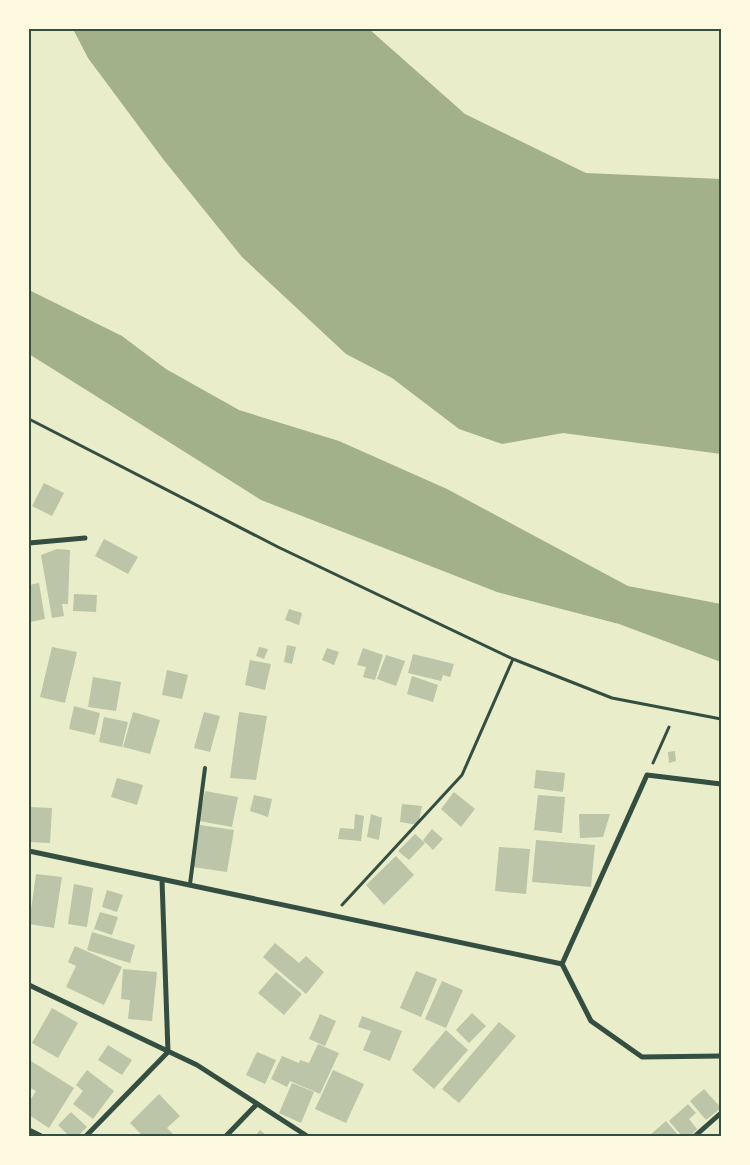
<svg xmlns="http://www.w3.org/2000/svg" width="750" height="1165" font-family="Raleway,sans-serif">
	<rect width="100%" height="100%" fill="#e9edc9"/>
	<path fill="#a3b18a" d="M73 29H369L465 114 586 173 721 179V454L563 433 502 444 459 429 392 378 346 354 242 257 163 159 88 58Z
		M29 290 122 336 166 369 239 410 339 441 447 489 628 586 721 604V662L619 624 497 592 261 500 29 354Z"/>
	<path fill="#bcc5a7" d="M44 483 64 493 52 516 32 506Z
		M104 539 138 557 128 574 95 556Z
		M57 549 70 550 68 604H62L64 616 52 618 41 555Z
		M39 583 45 619 30 622 29 585Z
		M74 594 97 595 96 612 73 611Z
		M289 609 302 613 299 625 285 620Z
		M287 645 296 647 292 664 284 662Z
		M52 647 77 652 65 703 40 697Z
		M259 647 268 649 264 659 256 656Z
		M327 648 339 652 334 665 322 660Z
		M363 648 383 655 375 680 363 677 366 667 357 665Z
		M413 654 454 664 450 677 443 675 441 681 408 673Z
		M386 655 405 661 396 686 377 679Z
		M250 660 271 664 265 690 245 685Z
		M167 670 188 675 182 699 162 695Z
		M412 676 438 685 433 702 407 694Z
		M93 677 121 682 116 711 88 707Z
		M74 706 100 713 95 735 69 729Z
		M133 712 160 720 150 754 123 747Z
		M204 712 220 716 210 752 194 748Z
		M239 712 267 716 256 780 230 778Z
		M104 717 128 722 122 747 99 742Z
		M675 751 676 761 669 763 668 752Z
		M536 770 565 773 563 792 534 788Z
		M117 778 143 785 137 805 111 797Z
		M205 791 238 797 232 827 199 821Z
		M454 792 475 809 461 827 441 809Z
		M254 795 272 799 268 817 250 811Z
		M538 795 565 797 562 833 534 830Z
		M402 804 422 806 418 825 400 822Z
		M29 807 52 808 50 843 29 842Z
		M355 814 364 816 361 841 338 839 340 828 354 829Z
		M371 814 382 818 379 840 367 837Z
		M579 814H610L603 837 580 838Z
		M200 825 234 830 227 872 193 867Z
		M432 829 443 839 433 850 423 840Z
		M415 834 425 843 409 860 398 851Z
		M536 840 595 845 591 887 532 882Z
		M499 847 530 849 526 894 495 891Z
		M396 856 414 875 384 905 366 885Z
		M36 874 62 877 54 928 29 924Z
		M74 884 93 888 87 927 68 924Z
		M107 890 123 895 117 912 102 907Z
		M100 912 118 917 112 935 94 929Z
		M92 932 135 945 130 963 87 950Z
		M275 943 299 963 306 956 324 972 306 994 263 957Z
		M75 946 122 967 104 1005 66 987 76 966 68 962Z
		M123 969 157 972 152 1021 128 1019 130 1000 121 999Z
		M416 971 437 979 421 1017 400 1008Z
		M276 972 302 994 284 1015 258 993Z
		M442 981 463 990 446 1028 425 1019Z
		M52 1008 78 1023 58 1058 32 1043Z
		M472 1013 486 1026 469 1043 456 1030Z
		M320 1014 336 1021 325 1046 309 1039Z
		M362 1016 402 1031 390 1061 363 1050 371 1031 358 1027Z
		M499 1022 516 1036 459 1103 442 1089Z
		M446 1030 468 1050 434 1089 412 1070Z
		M318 1044 339 1053 320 1094 290 1081 287 1087 271 1079 282 1056 299 1063 300 1060 309 1063Z
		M108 1045 132 1060 122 1075 98 1060Z
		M257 1052 276 1060 265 1084 246 1075Z
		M31 1061 74 1088 49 1128 29 1115V1102L36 1091 29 1087Z
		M87 1070 114 1091 93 1119 73 1104 83 1091 76 1085Z
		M333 1070 364 1084 346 1123 315 1109Z
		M292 1083 314 1092 301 1123 279 1113Z
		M704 1089 721 1108 706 1120 690 1101Z
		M159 1094 180 1116 167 1128 175 1136H143L130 1123Z
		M688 1104 696 1113 689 1119 697 1129 690 1136H682L669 1121Z
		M71 1112 87 1127 78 1136H69L58 1125Z
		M666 1121 679 1136H652L650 1135Z
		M260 1130 267 1136H255Z"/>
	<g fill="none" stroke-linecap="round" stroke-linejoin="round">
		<path stroke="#344e41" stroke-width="3" d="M29 419 278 547 513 659 612 698 721 719
			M653 763 669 727
			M342 905 462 775 513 659"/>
		<path stroke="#344e41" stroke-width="4" d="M190 884 205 768"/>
		<path stroke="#344e41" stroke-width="5" d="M29 543 85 538
			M29 851 562 964
			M562 964 647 775 721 784
			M562 964 591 1021 642 1057 721 1056
			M29 985 197 1065 307 1136
			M29 1130 41 1136
			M86 1136 168 1052 162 880
			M226 1136 256 1105
			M695 1136 721 1113"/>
	</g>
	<rect width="750" height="1165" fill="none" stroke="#fefae0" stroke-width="60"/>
	<rect x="30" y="30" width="690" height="1105" fill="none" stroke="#344e41" stroke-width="2"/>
</svg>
